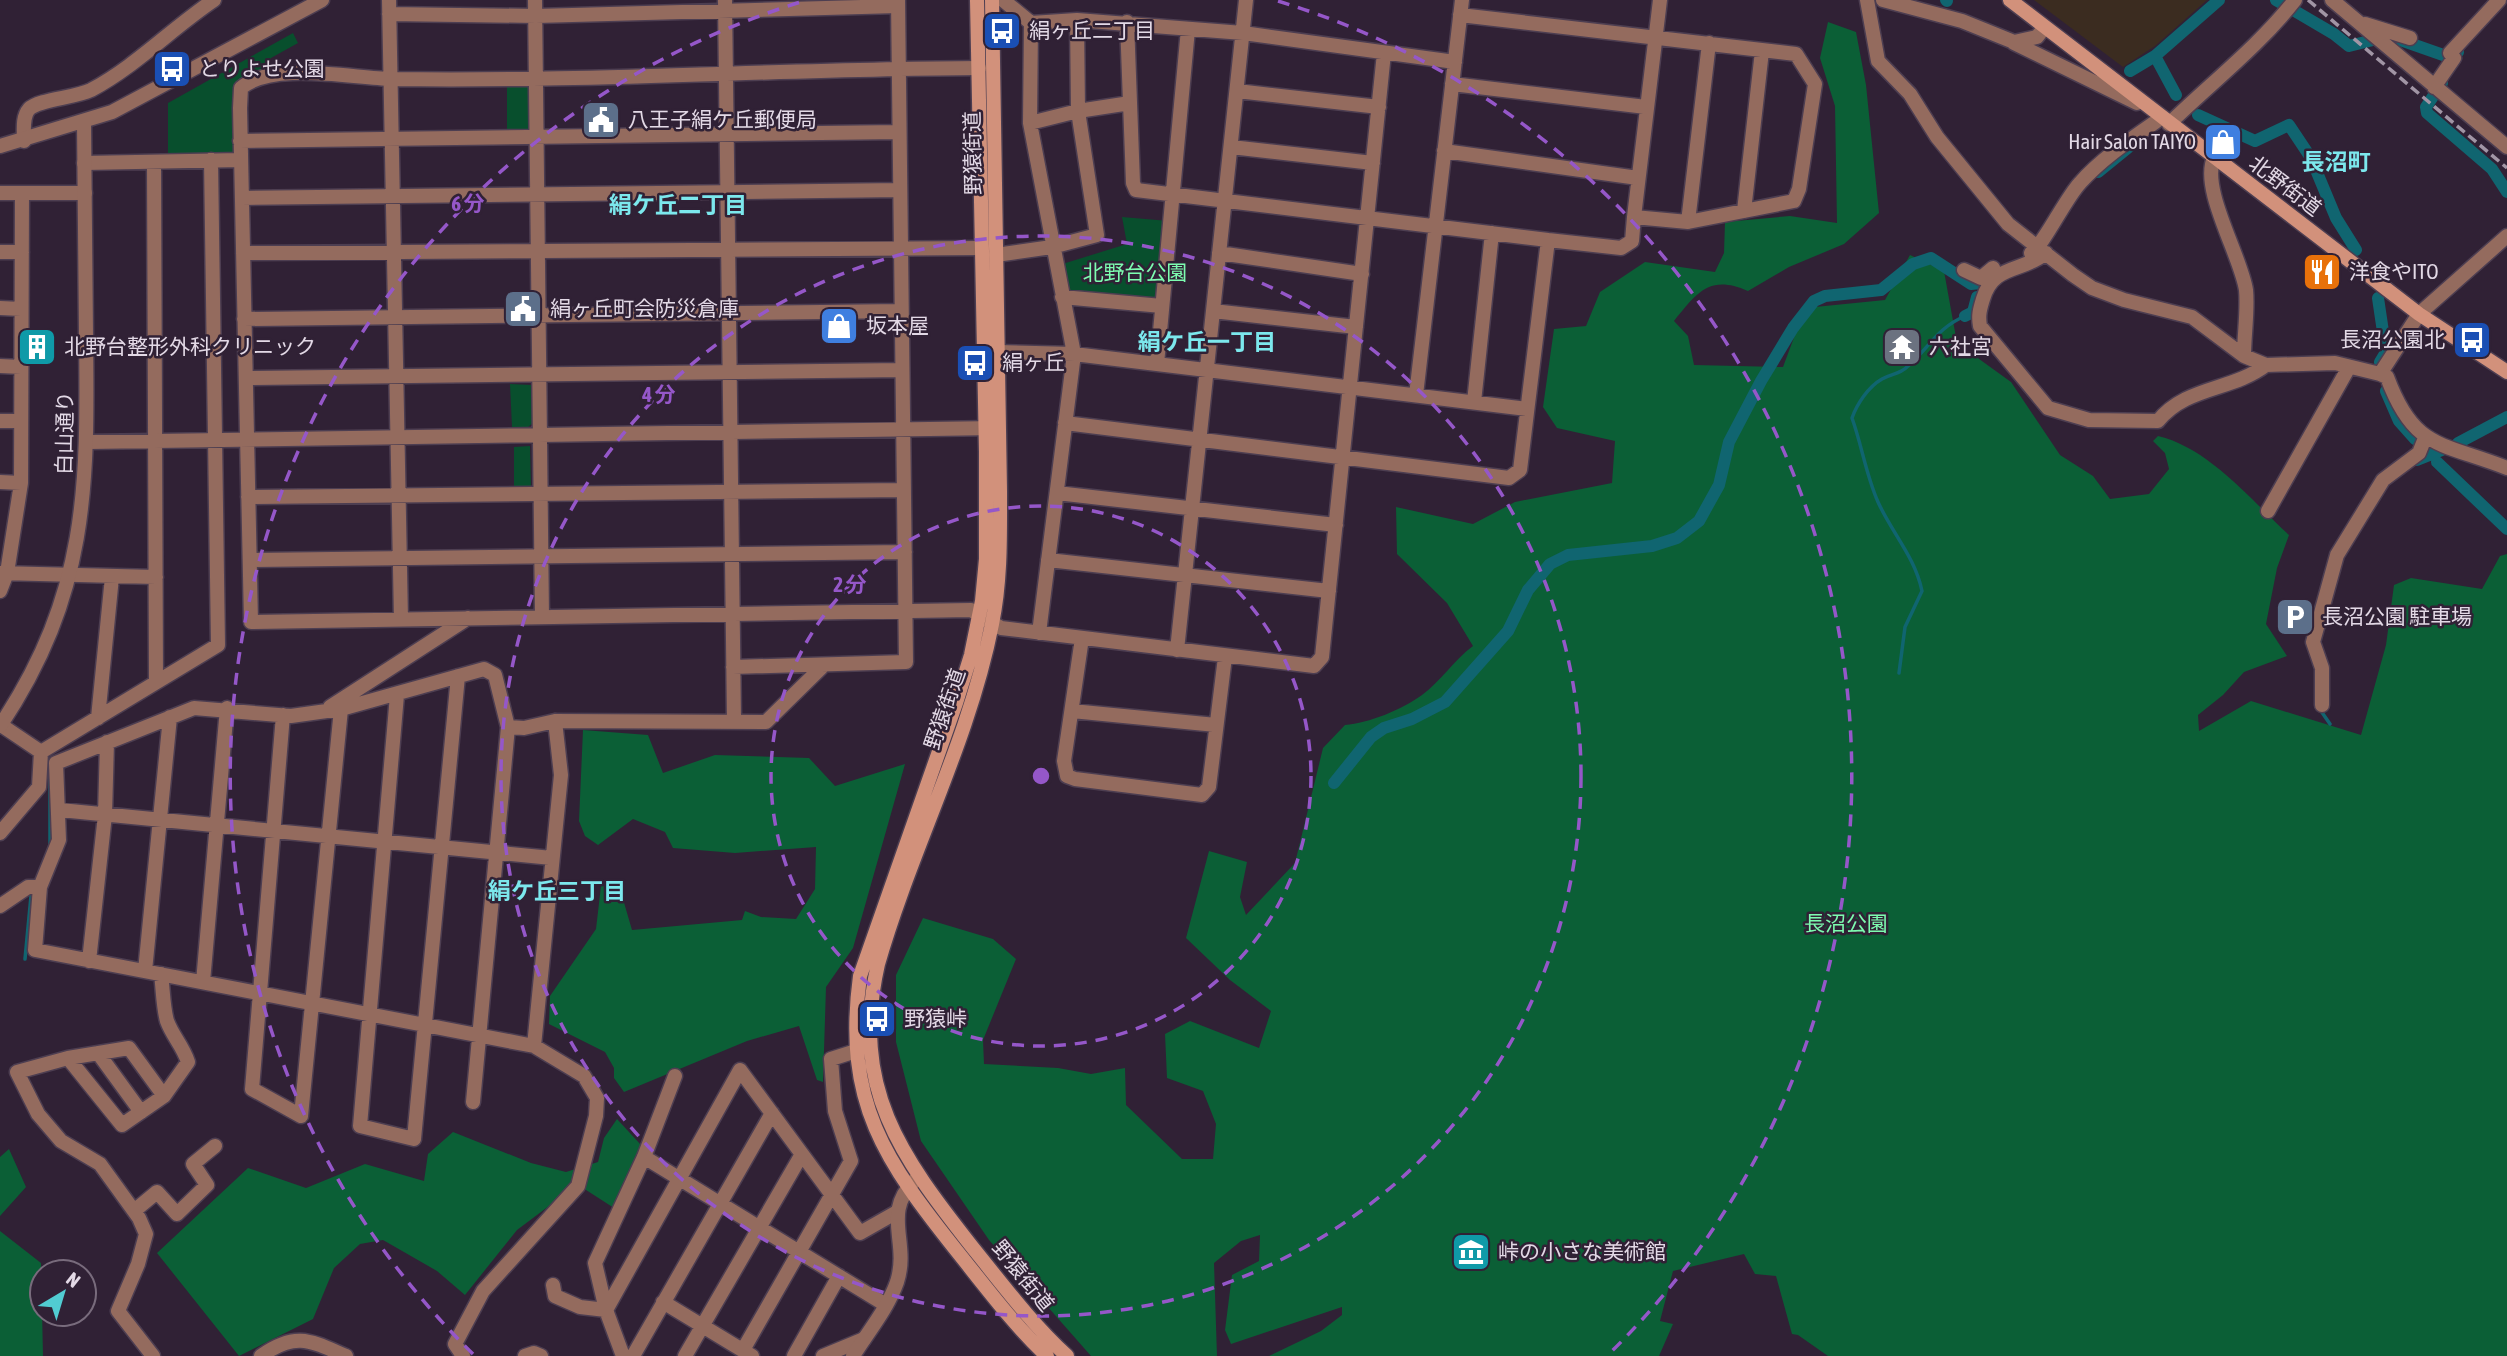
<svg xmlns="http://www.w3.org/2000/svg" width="2507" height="1356" font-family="'Asap Condensed','Noto Sans JP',sans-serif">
	<rect width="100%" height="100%" fill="#302135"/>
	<path fill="#3b2c20" d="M2034 0H2207L2155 46 2123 67Z"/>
	<path fill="#084f2d" d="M293 33 298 43 271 58 269 73 249 78 238 157 168 161V103Z
		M507 87H528V132H507Z
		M1122 217 1169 221 1162 306 1062 297 1056 266 1127 244Z
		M510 384 531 385 534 422 527 428 512 427Z
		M530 446 531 489H514V447Z"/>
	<path fill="#0b5f36" d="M1828 22 1856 32 1866 85 1879 213 1844 244 1789 267 1748 291C1709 274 1697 293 1674 321L1688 336 1694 365 1783 367 1805 308 1885 300 1910 255 1944 271 1957 343 2011 382 2060 455 2093 476 2110 499 2149 494 2169 469 2165 453 2153 441 2158 436C2209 448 2251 500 2289 535L2277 568 2266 624 2287 656 2244 672 2223 695 2198 715 2199 731 2251 701 2361 735 2386 645 2394 585 2411 578 2482 589 2500 556 2507 554V1356H1828L1798 1335 1792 1334 1776 1276 1755 1274 1744 1254 1673 1271 1660 1321 1673 1324 1659 1356H1269L1321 1331 1342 1315V1307L1231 1344 1225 1330 1232 1275 1259 1261 1260 1235 1241 1241 1214 1263 1217 1356H1091L989 1240 921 1141 896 1042V975L923 918 993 939 1016 959 983 1040 984 1064 1058 1068 1091 1074 1125 1068 1126 1105 1182 1159H1213L1216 1124 1203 1091 1167 1078 1165 1034 1190 1021 1259 1048 1271 1011 1230 980 1186 938 1209 851 1247 862 1240 897 1246 915 1295 863 1323 748 1345 725C1369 723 1401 710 1422 695 1440 682 1454 660 1473 646L1447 603 1397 554 1396 507 1473 524 1515 502 1612 483 1615 441 1557 428 1543 407 1554 329 1586 326 1600 292 1645 262 1715 272 1724 253 1725 222 1790 216 1837 223 1835 106 1820 58Z
		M583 730 648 735 663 773 715 755 809 758 835 786 905 764 853 948 826 987 823 1082 817 1080 799 1026 747 1041 624 1092 614 1078V1068L605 1052 549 1024 550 996 596 929 601 886 618 882 632 930 742 920 745 911 761 917 796 919 815 889 816 847 735 853 673 848 665 832 633 819 598 845 585 836 579 821Z
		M617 1119 641 1145 614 1208 583 1188 553 1203 517 1230 465 1295 437 1271 383 1240 360 1244 334 1268 313 1319 239 1356 157 1253 248 1168 306 1188 365 1164 424 1181 428 1154 453 1132 531 1163 566 1172 598 1162 604 1138Z
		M9 1149 26 1187 0 1216V1157Z
		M0 1231 41 1263 43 1356H0Z"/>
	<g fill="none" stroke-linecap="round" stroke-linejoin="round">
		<path stroke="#106570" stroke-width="3.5" d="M1899 673 1905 627 1922 591C1915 557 1892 533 1878 502 1866 475 1862 446 1852 418 1857 404 1868 387 1882 379 1891 374 1900 374 1907 367 1929 348 1937 328 1965 316
			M2321 711 2330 724
			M50 775V848
			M25 959 31 896"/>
		<path stroke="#106570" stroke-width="12" d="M1946 0 1947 1
			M2276 0 2334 34 2349 46 2389 36 2446 56 2458 52
			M2155 56 2176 95
			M2130 71 2155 56 2219 0
			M2442 83 2426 107 2427 113 2492 169 2507 192
			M2198 115 2255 141 2289 125 2311 158 2336 218 2356 250
			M2098 172 2130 146
			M2378 298 2386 352 2380 362
			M1965 316 1973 312 1977 297
			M2386 391 2399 421 2415 439
			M2458 443 2507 417
			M2417 460 2442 450
			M2437 462 2507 529
			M1334 783 1371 737 1384 728 1412 719 1445 702 1508 631 1528 590 1550 564 1568 555 1652 546 1677 538 1699 521 1719 485 1729 442 1761 381 1793 328 1814 301 1825 296 1881 290 1913 264 1931 258 1971 284 1981 283"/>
		<g stroke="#4d3e51" stroke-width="17">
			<path id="minor" d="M389 0 401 620
				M535 0 542 617
				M725 0 734 720
				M898 0 906 662
				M1003 0 1031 23 1030 123 1074 354 1039 633
				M1867 0 1878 61 1910 94 1937 137 2008 224 2073 275 2092 288 2124 300 2192 317 2244 356 2266 365 2335 363 2380 374 2387 377C2414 450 2441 442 2507 468
				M2332 0 2507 147
				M389 14 536 16 898 6
				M1077 20 1243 33 1455 62
				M1127 22 1133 183 1136 190 1548 240
				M2365 24 2410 38
				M979 68C783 69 587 82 391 79 351 78 272 61 241 88L240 108 251 622 971 610 1001 628 1314 666 1322 657 1384 53
				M1452 84 1646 107
				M2434 87 2454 58 2450 53 2499 0
				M1237 91 1379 107
				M1030 123 1078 111 1130 103
				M24 141C24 131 22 117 29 109 39 99 75 98 91 90 136 66 171 29 214 0
				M240 141 899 132
				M1231 147 1373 163
				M1444 151 1638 178
				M2214 158C2200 189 2241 256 2246 290 2248 311 2244 335 2244 356
				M154 162 156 682
				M84 163 241 160
				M0 193H85
				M242 198 900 190
				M1744 211 1762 51
				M1634 217 1660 0
				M1688 222 1709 43
				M0 252H22
				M243 253 982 248
				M1219 253 1362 274
				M2031 253C2043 246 2065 199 2080 183 2102 158 2134 137 2161 118
				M2046 253C2021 273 1993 264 1983 299 1980 309 1978 315 1980 326L2048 408 2089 420 2158 421C2186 386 2232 391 2266 365
				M996 255 1052 247 1097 235 1078 111 1077 20 1031 23
				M1964 270 1981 278 1993 268
				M1062 297 1162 306
				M0 308 21 309
				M1213 311 1356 327
				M244 319 901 311
				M998 352 1074 354 1527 409
				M1157 364 1188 29
				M0 366 21 367
				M2380 374 2419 314 2507 236
				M246 378 902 370
				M1416 395 1462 0
				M1474 402 1492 233
				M0 421H21
				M1065 423 1509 478 1520 470 1548 240 1621 248 1632 241 1634 217 1688 222 1794 201 1799 189 1815 84 1796 54 1460 15
				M88 442 996 428
				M0 482 21 483
				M1057 493 1336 525
				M248 497 904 490
				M2268 511 2349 367
				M250 560 905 552
				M1048 560 1329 591
				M0 573 156 577
				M0 591 7 573 21 483 22 193
				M1082 638 1064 761 1067 776 1075 779 1202 795 1209 787 1225 657
				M1177 650 1246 0
				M733 667 906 662
				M397 695 360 1126 414 1139 458 676
				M2322 705V668L2313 642 2337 555 2383 480 2419 453 2425 438
				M330 707 468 618
				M1072 711 1216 725
				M283 715 252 1089 301 1116 341 709
				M98 718 112 577
				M1 725 41 752
				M508 727 524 728 555 721
				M60 810 552 858
				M0 833 39 787 41 752 218 645 211 160
				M0 906 28 887H40
				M89 961 105 815 107 742
				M145 971 170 717
				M203 982 227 708
				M534 1046 561 775 555 721 766 722 823 666
				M98 1053 141 1112
				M68 1058 122 1125 164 1096 188 1062C183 1046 173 1037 167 1021 163 1007 163 989 161 974
				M644 1157 886 1305
				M134 1211 157 1192 177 1214 207 1185 193 1164 215 1146
				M553 1285 555 1296 580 1307 606 1310
				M663 1302 752 1356
				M606 1310 740 1070 860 1233 897 1212
				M743 1350 851 1161 835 1111 831 1059 856 1051
				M153 1356 118 1311 138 1264 146 1234 139 1218 100 1164 61 1141 38 1114 17 1072 68 1058 129 1048 164 1096
				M463 1356 455 1344 483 1291 578 1186 596 1116 597 1098 584 1076 534 1046 35 950 40 887 59 840 56 763 194 708 291 716 341 709 484 669 495 675 508 727 473 1102
				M525 1356 534 1353 541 1356
				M623 1356 606 1310 595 1263 644 1157 675 1076
				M633 1356 772 1113
				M685 1356 802 1154
				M794 1356 839 1276
				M823 1356 864 1339"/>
		</g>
		<g stroke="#4d3e51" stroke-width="17">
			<path id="tertiary" d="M1883 0 1962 21 2014 42 2037 37 2044 28
				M2014 43 2137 103
				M2169 124C2211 83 2258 47 2295 0
				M0 146 112 112 322 0
				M0 726C88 594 88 487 86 335 86 265 85 194 84 123
				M261 1356C296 1331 311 1341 346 1356
				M853 1356C868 1332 888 1308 897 1282 910 1241 881 1214 915 1180"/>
		</g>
		<g stroke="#4d3e51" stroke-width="17">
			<path id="secondary" d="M977 0 986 452V559L982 601 971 655 956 703 860 976C843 1103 885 1161 960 1255 988 1290 1015 1326 1047 1356
				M992 0 1000 491C1000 536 1001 580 992 624 969 741 911 849 878 964 850 1088 900 1155 973 1248 1003 1285 1031 1323 1067 1356
				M2010 0 2419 314 2507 372"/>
		</g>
		<use href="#minor" stroke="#946b5e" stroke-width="14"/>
		<use href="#tertiary" stroke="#946b5e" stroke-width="14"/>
		<use href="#secondary" stroke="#d2917b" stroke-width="14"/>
		<path stroke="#a195a5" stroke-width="3.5" stroke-dasharray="10 5" stroke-linecap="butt" d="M2308 0 2507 168"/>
	</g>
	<g fill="none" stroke="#9557c9" stroke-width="3.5" stroke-dasharray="12 9">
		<circle cx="1041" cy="776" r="270"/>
		<circle cx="1041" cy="776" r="540"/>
		<path d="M473 1354A810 810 0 0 1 804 1M1278 1A810 810 0 0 1 1609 1354"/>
	</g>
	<defs>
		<g id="bus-square" transform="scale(2.0125)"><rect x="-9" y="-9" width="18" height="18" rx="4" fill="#1a4fb4" stroke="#302135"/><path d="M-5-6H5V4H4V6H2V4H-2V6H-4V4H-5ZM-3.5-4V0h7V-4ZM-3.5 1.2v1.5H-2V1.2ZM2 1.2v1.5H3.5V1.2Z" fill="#fff"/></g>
		<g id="civic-square" transform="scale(2.0125)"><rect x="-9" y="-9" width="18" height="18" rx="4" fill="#5c6f8a" stroke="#302135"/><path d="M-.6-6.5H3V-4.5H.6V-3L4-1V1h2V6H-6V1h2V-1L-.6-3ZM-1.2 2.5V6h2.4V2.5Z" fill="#fff"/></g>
		<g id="shop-square" transform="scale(2.0125)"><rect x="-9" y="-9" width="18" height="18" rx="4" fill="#3f7fe0" stroke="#302135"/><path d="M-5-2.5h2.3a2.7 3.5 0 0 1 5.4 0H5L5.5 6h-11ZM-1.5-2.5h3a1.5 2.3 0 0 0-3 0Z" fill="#fff"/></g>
		<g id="restaurant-square" transform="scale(2.0125)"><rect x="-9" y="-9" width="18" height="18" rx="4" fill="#e8710a" stroke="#302135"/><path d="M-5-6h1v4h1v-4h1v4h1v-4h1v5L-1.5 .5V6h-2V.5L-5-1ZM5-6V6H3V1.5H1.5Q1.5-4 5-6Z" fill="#fff"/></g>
		<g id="building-square" transform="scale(2.0125)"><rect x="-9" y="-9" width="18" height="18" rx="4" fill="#0f9aa8" stroke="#302135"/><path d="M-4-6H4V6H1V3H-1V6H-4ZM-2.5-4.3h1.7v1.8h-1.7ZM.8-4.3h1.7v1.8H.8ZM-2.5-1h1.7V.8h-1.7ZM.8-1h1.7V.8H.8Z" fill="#fff"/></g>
		<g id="temple-square" transform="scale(2.0125)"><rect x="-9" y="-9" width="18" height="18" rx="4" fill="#6b7280" stroke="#302135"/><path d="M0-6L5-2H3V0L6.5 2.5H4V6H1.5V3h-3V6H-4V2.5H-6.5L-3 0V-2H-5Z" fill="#fff"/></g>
		<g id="parking-square" transform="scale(2.0125)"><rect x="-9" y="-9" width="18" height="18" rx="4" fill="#5c6f8a" stroke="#302135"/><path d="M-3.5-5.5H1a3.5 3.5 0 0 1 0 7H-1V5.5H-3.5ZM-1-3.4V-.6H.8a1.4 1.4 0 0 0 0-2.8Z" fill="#fff"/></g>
		<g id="museum-square" transform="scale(2.0125)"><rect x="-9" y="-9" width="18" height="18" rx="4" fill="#0f9aa8" stroke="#302135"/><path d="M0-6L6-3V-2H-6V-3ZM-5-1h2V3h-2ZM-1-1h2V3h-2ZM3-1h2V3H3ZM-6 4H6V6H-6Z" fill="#fff"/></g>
	</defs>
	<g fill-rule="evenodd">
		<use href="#bus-square" x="1002" y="31"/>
		<use href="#bus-square" x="172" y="69"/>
		<use href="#civic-square" x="601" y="120"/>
		<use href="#shop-square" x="2223" y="142"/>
		<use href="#restaurant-square" x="2322" y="272"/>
		<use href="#civic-square" x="523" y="309"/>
		<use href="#shop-square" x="839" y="326"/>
		<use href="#bus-square" x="2472" y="340"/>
		<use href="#building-square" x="37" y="347"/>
		<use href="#temple-square" x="1902" y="347"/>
		<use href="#bus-square" x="975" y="363"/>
		<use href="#parking-square" x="2295" y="617"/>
		<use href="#bus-square" x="877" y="1019"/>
		<use href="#museum-square" x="1471" y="1252"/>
	</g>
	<g text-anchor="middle" stroke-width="5" stroke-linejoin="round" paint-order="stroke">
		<g font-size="21" fill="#e3d9e6" stroke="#302135" text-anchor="start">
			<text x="1029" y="38">絹ヶ丘二丁目</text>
			<text x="199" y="76">とりよせ公園</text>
			<text x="628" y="127">八王子絹ケ丘郵便局</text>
			<text x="2196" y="149" text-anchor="end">Hair Salon TAIYO</text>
			<text x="2349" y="279">洋食やITO</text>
			<text x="550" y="316">絹ヶ丘町会防災倉庫</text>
			<text x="866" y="333">坂本屋</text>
			<text x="2445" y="347" text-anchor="end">長沼公園北</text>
			<text x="64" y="354">北野台整形外科クリニック</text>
			<text x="1929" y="354">六社宮</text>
			<text x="1002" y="370">絹ヶ丘</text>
			<text x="2322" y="624">長沼公園 駐車場</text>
			<text x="904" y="1026">野猿峠</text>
			<text x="1498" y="1259">峠の小さな美術館</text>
		</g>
		<g font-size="21" fill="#e3d9e6" stroke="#302135">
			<text transform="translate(973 153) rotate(-91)" y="7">野猿街道</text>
			<text transform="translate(2285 186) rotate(37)" y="7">北野街道</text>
			<text transform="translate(65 433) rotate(-89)" y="7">白山通り</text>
			<text transform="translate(945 709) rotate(-71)" y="7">野猿街道</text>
			<text transform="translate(1023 1276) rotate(51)" y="7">野猿街道</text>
		</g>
		<g font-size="21" fill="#7dfcb0" stroke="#302135">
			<text x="1135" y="280">北野台公園</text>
			<text x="1846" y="931">長沼公園</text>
		</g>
		<g font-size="23" font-weight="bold" fill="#7ce8ed" stroke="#302135">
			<text x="2336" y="170">長沼町</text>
			<text x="678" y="213">絹ケ丘二丁目</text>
			<text x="1207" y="350">絹ケ丘一丁目</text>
			<text x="557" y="899">絹ケ丘三丁目</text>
		</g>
	</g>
	<circle cx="1041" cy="776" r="10" fill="#9557c9" stroke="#302135" stroke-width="3.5"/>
	<g font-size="21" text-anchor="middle" font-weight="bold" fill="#9557c9" stroke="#302135" stroke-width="5" stroke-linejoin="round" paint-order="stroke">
		<text x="468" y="211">6 分</text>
		<text x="659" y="402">4 分</text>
		<text x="850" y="592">2 分</text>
	</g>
	<g transform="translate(63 1293) rotate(38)"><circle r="33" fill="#302135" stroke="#786b7c" stroke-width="2"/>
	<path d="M0-5L12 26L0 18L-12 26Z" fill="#51ccd2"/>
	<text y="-10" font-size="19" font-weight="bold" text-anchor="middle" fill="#e3d9e6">N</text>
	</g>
</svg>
